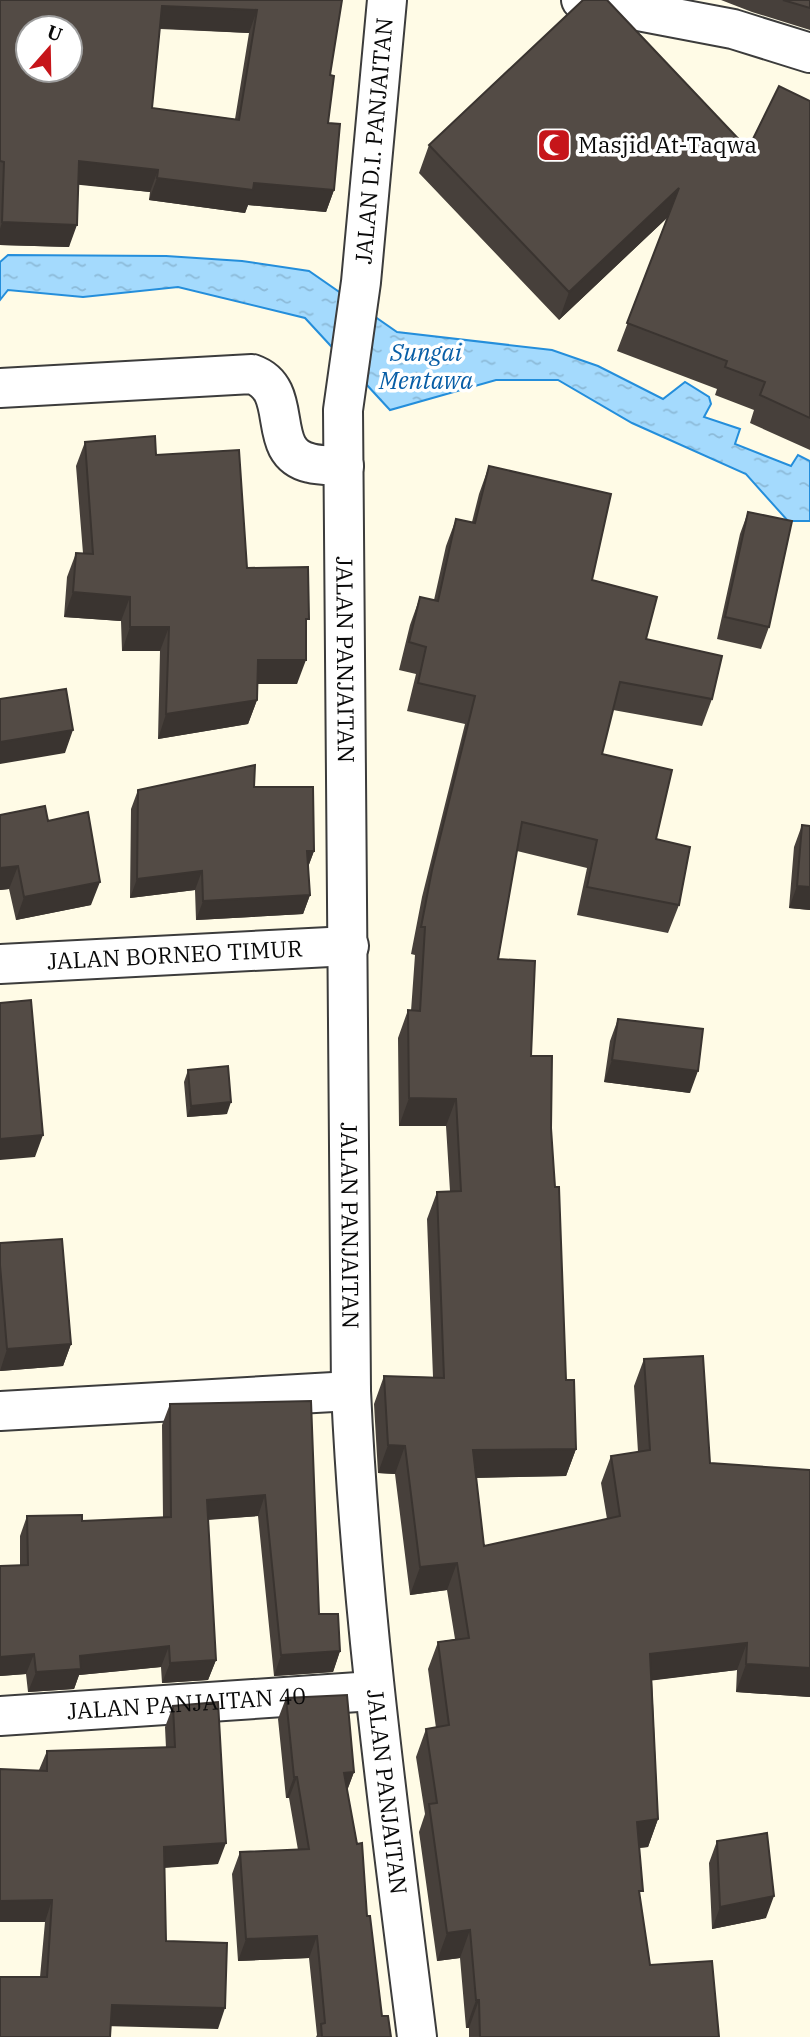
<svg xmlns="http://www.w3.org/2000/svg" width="810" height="2037" font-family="'IBM Plex Serif',serif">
	<defs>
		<pattern id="water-ripples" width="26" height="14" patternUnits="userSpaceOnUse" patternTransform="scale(1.75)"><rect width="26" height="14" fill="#a4dafd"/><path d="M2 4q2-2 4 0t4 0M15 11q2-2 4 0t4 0" fill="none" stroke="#8cbad8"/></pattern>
	</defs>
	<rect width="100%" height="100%" fill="#fffbe6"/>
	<path fill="url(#water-ripples)" stroke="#248edb" stroke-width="2" d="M8 255 166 256 242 261 309 271 397 332 552 350 598 366 663 399 685 382 709 397 711 404 704 417 740 429 735 444 791 466 798 455 810 461V521H788L746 474 632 423 558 380H496L390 410 305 318 178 287 83 297 8 290 0 300V262Z"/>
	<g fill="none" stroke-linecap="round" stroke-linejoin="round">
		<g stroke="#3c3c3c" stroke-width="42">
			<g id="minor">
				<path id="s1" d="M387 0 361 282 343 410 351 1391C361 1608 390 1822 417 2037"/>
				<path d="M581 0 733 29 810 53"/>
				<path d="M0 388 252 374C297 390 263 452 310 463 321 466 333 465 344 466"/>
				<path id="s2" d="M0 964 349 946"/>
				<path d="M0 1411 351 1391"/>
				<path id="s3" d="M0 1716 373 1691"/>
			</g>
		</g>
		<use href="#minor" stroke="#fff" stroke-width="38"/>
	</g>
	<path fill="#47403b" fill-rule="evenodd" d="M0 0H342L330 75 328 123 334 190 326 212 248 205 245 213 149 200 150 192 78 184 69 247 0 245ZM160 29 249 33 235 119 152 108Z
		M721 0H810V30L752 12Z
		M810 101V450L750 423 754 410 715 395 717 389 617 351 668 217 559 320 419 173 429 145 748 149Z
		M85 442 156 455 247 568 306 627 297 684H257V700L248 724 158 739 160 651H122L121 621 64 617 67 577 76 553H83L76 466Z
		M489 466 646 639 712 699 702 726 613 710 602 754 656 839 679 905 668 933 577 915 587 868 517 851 498 959 531 1056 551 1128 566 1380 576 1449 566 1476 476 1478 484 1546 607 1519 601 1483 611 1456 638 1452 634 1386 644 1359 710 1463 810 1697 736 1692 737 1670 652 1680 658 1819 648 1847 639 1848 640 1899 650 1965 719 2037H469V2028H466L460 1958 437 1961 419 1832 425 1814 416 1757 426 1729 436 1728 428 1669 438 1642 455 1639 447 1590 410 1595 395 1474 378 1473 374 1404 384 1376 433 1377 427 1219 437 1192 450 1191 446 1126H399L398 1038 408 1010 411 1011 415 955 411 954 422 897 465 724 407 711 416 674 399 670 410 625 420 597 434 600 446 546 456 519 472 522 479 494Z
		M748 512 769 627 761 649 717 639 740 534Z
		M254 787 314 851 308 867 310 895 303 914 196 920 195 890 130 898 131 809 138 790Z
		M0 815 48 821 91 905 16 920 9 889 0 890Z
		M802 825 810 910 789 908 794 847Z
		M618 1019 690 1093 604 1082 610 1041Z
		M188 1070 227 1114 187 1117 184 1082Z
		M0 1243 71 1344 63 1366 0 1371Z
		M311 1401 319 1614 340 1651 333 1672 274 1676 258 1516 208 1520 216 1660 208 1680 162 1683 161 1667 79 1675 74 1689 28 1692 26 1674 0 1676V1566H20V1536L27 1516 82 1521 163 1518 162 1425 170 1404Z
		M286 1698 354 1772 347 1791 367 1916 382 2016 391 2037H316L317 2035 309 1958 238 1961 232 1874 240 1852 298 1850 289 1798H286L278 1719Z
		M173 1706 218 1864 164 1868 166 1941 218 2029 40 1977 45 1922 39 1770 47 1751 166 1748 165 1727Z
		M717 1841 766 1918 712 1929 709 1863Z"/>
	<path fill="#3a3430" d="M162 6 257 10 249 33 154 28Z
		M79 161 158 170 150 192 71 184Z
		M157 178 254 183 334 190 326 212 248 205 245 213 149 200Z
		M679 188 669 216 559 320 569 292Z
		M2 222 77 225 69 247 0 245V229Z
		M73 592 130 597 121 621 64 617Z
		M130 627H169L160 651H122Z
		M258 660H306L297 684H249Z
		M257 700 248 724 158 739 166 714Z
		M73 730 65 753 0 764V742Z
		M307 851H314L307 870Z
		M18 866 9 889 0 890V868Z
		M202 871 195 890 130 898 137 879Z
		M100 882 91 905 16 920 24 897Z
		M797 886 810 887V910L789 908Z
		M310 895 303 914 196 920 203 901Z
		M612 1060 698 1071 690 1093 604 1082Z
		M409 1098 456 1099 446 1126H399Z
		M231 1102 227 1114 187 1117 191 1106Z
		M43 1135 35 1157 0 1160V1139Z
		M71 1344 63 1366 0 1371 7 1349Z
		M388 1445 405 1446 395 1474 378 1473Z
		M576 1449 566 1476 462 1478 473 1450Z
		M265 1495 258 1516 199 1520 207 1500Z
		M457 1563 447 1590 410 1595 420 1567Z
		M747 1643 737 1670 640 1682 650 1654Z
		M169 1646 161 1667 79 1675 74 1689 28 1692 36 1672 80 1656Z
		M340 1651 333 1672 274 1676 281 1655Z
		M34 1654 26 1674 0 1676V1657Z
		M216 1660 208 1680 162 1683 170 1663Z
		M746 1664 810 1668V1697L736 1692Z
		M354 1772 346 1793 344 1773Z
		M294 1777H297L289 1798H286Z
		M658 1819 648 1847 627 1849 637 1822Z
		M226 1843 218 1864 156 1868 164 1847Z
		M774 1896 766 1918 712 1929 720 1907Z
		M52 1900 45 1922H0V1901Z
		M470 1930 460 1958 437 1961 447 1933Z
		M317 1936 309 1958 238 1961 246 1939Z
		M476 2000H479L469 2028H466Z
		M112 2005 225 2008 218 2029 104 2026Z"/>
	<path fill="#534b45" stroke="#3a3430" stroke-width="2" fill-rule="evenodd" d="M0 0H342L330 75 334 76 328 123 340 124 334 190 254 183 253 190 157 178 158 170 79 161 77 225 2 222 4 162 0 161ZM162 6 257 10 239 120 152 108ZM28 28H70V70H28Z
		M583 0H607L748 149 779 86 810 101V418L760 395 765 382 725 367 727 361 627 323 679 188 569 292 429 145Z
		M783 0H810V8Z
		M155 436 156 455 239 450 247 568 308 567 309 619H306V660H258L257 700 166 714 169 627H130V597L73 592 76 553 93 554 85 442Z
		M489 466 611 494 592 580 657 597 646 639 722 656 712 699 620 682 602 754 672 770 656 839 690 847 679 905 587 887 597 840 522 822 498 959 535 961 531 1056H552L551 1128 555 1187H559L566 1380H574L576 1449 473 1450 484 1546 620 1516 611 1456 650 1450 644 1359 703 1356 710 1463 810 1470V1668L746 1664 747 1643 650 1654 658 1819 637 1822 643 1891H639L650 1965 712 1961 719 2037H480L479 2000H476L470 1930 447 1933 429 1804 437 1803 426 1729 449 1725 438 1642 469 1638 457 1563 420 1567 405 1446 388 1445 384 1376 444 1378 437 1192 461 1191 456 1099 409 1098 408 1010 420 1011 425 927H421L432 870 475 696 418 683 426 647 409 642 420 597 438 601 456 519 475 523Z
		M748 512 792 521 769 627 725 617Z
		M66 689 73 730 0 742V699Z
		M255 765 254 787H313L314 851H307L310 895 203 901 202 871 137 879 138 790Z
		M45 806 48 821 88 812 100 882 24 897 18 866 0 868V815Z
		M802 825 810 826V887L797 886Z
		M31 1000 43 1135 0 1139V1003Z
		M618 1019 703 1029 698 1071 612 1060Z
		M228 1066 231 1102 191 1106 188 1070Z
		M62 1239 71 1344 7 1349 0 1265V1243Z
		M311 1401 319 1614H338L340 1651 281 1655 265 1495 207 1500 216 1660 170 1663 169 1646 80 1656 81 1669 36 1672 34 1654 0 1657V1566L28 1565 27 1516 82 1515V1521L171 1517 170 1404Z
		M347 1695 354 1772 344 1773 357 1844 362 1843 367 1916H370L382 2016H388L391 2037H322L321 2024 325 2023 317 1936 246 1939 240 1852 309 1849 297 1777H294L286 1698Z
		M218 1702 226 1843 164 1847 166 1941 227 1943 225 2008 112 2005 110 2037H0V1977H47L52 1900 0 1901V1769L47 1771V1751L175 1747 173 1706Z
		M767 1833 774 1896 720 1907 717 1841Z"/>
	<defs>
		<g id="mosque-square" transform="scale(1.75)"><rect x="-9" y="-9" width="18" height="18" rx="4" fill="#c6151a" stroke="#fff"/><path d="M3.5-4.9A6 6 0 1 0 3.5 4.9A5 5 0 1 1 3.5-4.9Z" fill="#fff"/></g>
	</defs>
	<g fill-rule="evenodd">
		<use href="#mosque-square" x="554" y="145"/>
	</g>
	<g text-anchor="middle" stroke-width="7" stroke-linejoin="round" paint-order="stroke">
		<g font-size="23" fill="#090909" stroke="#fff">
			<text transform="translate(374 141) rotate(-85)" y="8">JALAN D.I. PANJAITAN</text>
			<text dy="8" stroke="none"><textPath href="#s1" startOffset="662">JALAN PANJAITAN</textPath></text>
			<text dy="8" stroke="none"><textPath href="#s2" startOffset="175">JALAN BORNEO TIMUR</textPath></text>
			<text dy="8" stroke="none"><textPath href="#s1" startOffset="1228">JALAN PANJAITAN</textPath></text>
			<text dy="8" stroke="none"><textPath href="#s3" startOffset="187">JALAN PANJAITAN 40</textPath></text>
			<text dy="8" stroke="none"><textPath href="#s1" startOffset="1796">JALAN PANJAITAN</textPath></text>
		</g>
		<g font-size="23" fill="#090909" stroke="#fff" text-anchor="start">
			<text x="578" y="153">Masjid At-Taqwa</text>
		</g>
		<g font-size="24" font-style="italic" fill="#085ea6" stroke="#fff">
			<text x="426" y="361">Sungai<tspan x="426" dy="28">Mentawa</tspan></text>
		</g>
	</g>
	<g transform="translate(49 49) rotate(20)"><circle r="33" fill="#ffffff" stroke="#9d9d9d" stroke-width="2"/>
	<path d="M0-5L12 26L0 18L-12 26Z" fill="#c6151a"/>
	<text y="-10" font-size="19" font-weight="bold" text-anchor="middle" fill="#090909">U</text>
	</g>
</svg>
